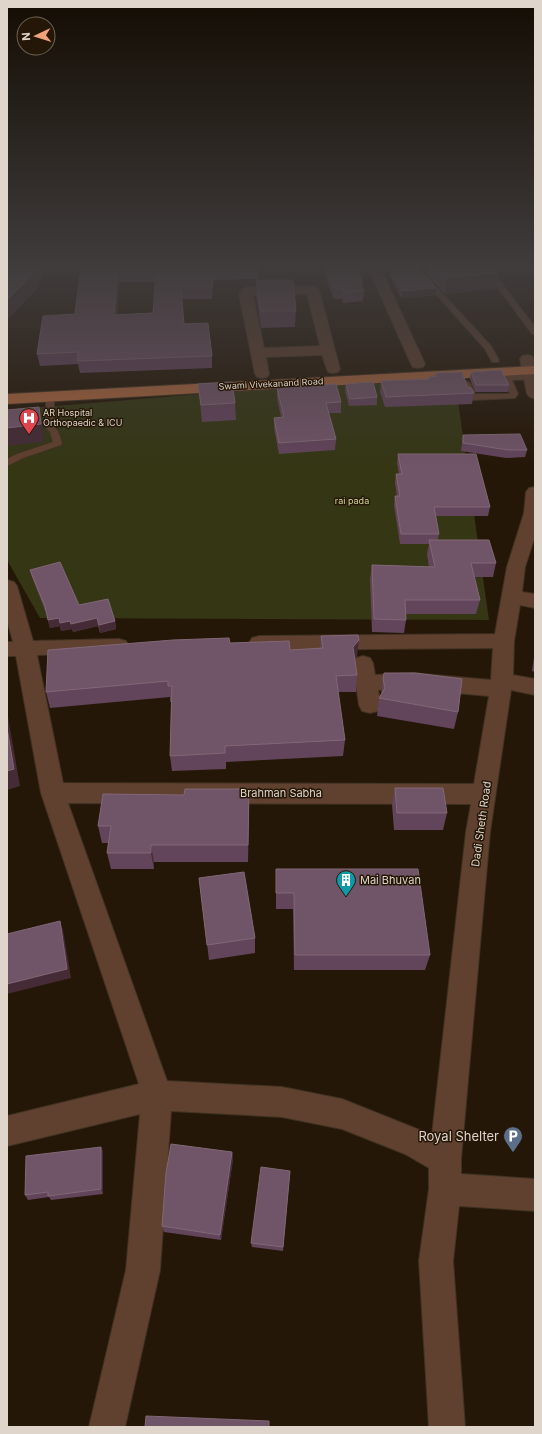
<svg xmlns="http://www.w3.org/2000/svg" width="542" height="1434" font-family="Inter,sans-serif">
	<rect width="100%" height="100%" fill="#251707"/>
	<path fill="#343614" d="M454 373 489 620 40 618 7 560V410Z"/>
	<g fill="none" stroke-linecap="round" stroke-linejoin="round">
		<g stroke="#3f3222" stroke-width="2">
			<path id="service" d="M412 267H418L491 346 499 360 498 362H492L485 349Z
				M483 267H489L535 327V334H532Z
				M502 371 509 375H535V379L512 380 518 394 515 398 474 400 468 398 462 383 466 381 470 383 475 394H510L503 379 500 376H491L487 374 491 372Z
				M50 394 54 397V427L58 431 62 443 61 445 23 458 7 466V459L17 454 53 442 50 432 46 428V397Z"/>
		</g>
		<g stroke="#3f3222" stroke-width="2">
			<path id="minor" d="M368 267H380L425 364 423 367 418 368 413 367 411 364Z
				M312 286 317 287 319 290 340 369 338 372 333 373 328 372 322 355 266 357 269 374 267 377 262 378 257 377 255 374 239 294 245 288 250 287ZM307 294 320 346 264 348 253 295Z
				M527 355 532 356 535 362V399L530 397 527 394 520 359 522 356Z
				M535 487V536L525 567 522 592 535 594V608L520 605 514 641 513 675 535 679V695L511 690 490 832 461 1159V1174L535 1179V1211L459 1206 453 1261 465 1427H429L419 1261 429 1189V1168L405 1154 342 1129 282 1117 171 1111 160 1270 125 1427H89L126 1270 140 1114 7 1146V1116L139 1084 41 793 16 656H7V642H13L7 620V580L14 582 17 586 33 641 119 639 126 641 129 646 126 651 119 653 37 655 63 783 474 784 489 696 412 689 378 690 381 705 378 711 370 713 362 711 359 705 353 663 356 658 363 656 370 658 373 663 375 675 412 673 491 680 493 648 259 650 252 648 249 643 252 638 259 636 495 634 507 567 524 513 526 492 529 488ZM68 803 471 804 466 832 432 1135 342 1099 282 1087 167 1081Z"/>
		</g>
		<g stroke="#3f3222" stroke-width="2">
			<path id="primary" d="M535 366V374L7 404V394Z"/>
		</g>
		<use href="#service" fill="#60402e" fill-rule="evenodd"/>
		<use href="#minor" fill="#60402e" fill-rule="evenodd"/>
		<use href="#primary" fill="#a6633c" fill-rule="evenodd"/>
	</g>
	<path fill="#62445b" fill-rule="evenodd" d="M81 267H258L259 279 214 280 212 299H182L184 324 212 356V368L80 373 78 364 40 366 37 354 75 314ZM119 282H156L153 313 117 315Z
		M324 267H357L363 281 362 288 364 291 363 301 343 303 342 299H334L325 276 326 271Z
		M426 267H493L495 289 445 294 426 274 427 268Z
		M391 269 435 295 401 298 390 276Z
		M256 280 296 311 295 327 261 328 256 296Z
		M471 372 509 385 508 392H475L470 379Z
		M436 373 467 386 474 393 472 404 385 407 380 392 381 381 428 379 429 377 435 376Z
		M198 384 235 403 236 420 202 422Z
		M346 384 377 397V405L349 406 345 391Z
		M277 388 341 402V413H328L336 439 335 450 279 454 274 428V418L281 417 277 398Z
		M463 435 527 450 525 457 506 458 461 451Z
		M398 454 490 507 488 516H436L439 534 438 540 496 563 493 577H474L480 600 476 614H406V620L404 633 372 632 370 579 372 565 429 567 427 554 429 544H400L394 505 395 496H397L395 483 396 474H399L397 463Z
		M30 570 79 605 115 621 116 629 100 633 98 626 73 632 72 629 61 631 60 626 50 628 46 613 32 577Z
		M321 636 357 656 355 659 357 675 356 692H338L345 740 343 756 226 762V769L172 771 170 756 171 702H170V697L50 708 46 692 230 643 290 650 320 648Z
		M535 651V672L532 671Z
		M383 679 458 712 454 729 377 716 379 698 381 695Z
		M395 788 447 813 443 830H394L392 805Z
		M249 806 248 862H154V869H111L107 853 108 843H102L98 826Z
		M276 869 430 955 425 970H294L293 909H276Z
		M199 878 255 938V953L209 960Z
		M101 1147 103 1152V1194L51 1200 49 1197 28 1200 25 1195Z
		M232 1152 233 1159 221 1240 164 1232 162 1226Z
		M290 1171 283 1251 252 1247 251 1243Z"/>
	<path fill="#442b35" d="M37 267H45L38 288 7 320V300Z
		M214 269V280L212 299V288Z
		M118 271 119 282 115 326 114 315Z
		M498 273 495 289 445 294 447 277Z
		M436 288 435 295 401 298 402 291Z
		M39 407 42 424 44 442 7 446V428Z
		M59 618 70 621 97 618 98 626 73 632 72 629 61 631 60 626 50 628 48 620Z
		M115 621 116 629 100 633 99 625Z
		M359 640 357 656 352 663 353 647Z
		M7 711 20 786 7 790Z
		M249 789V806L248 862V845Z
		M151 845 154 862V869L151 853Z
		M60 921 63 930 71 978 7 994V984Z
		M101 1147 103 1152V1194L101 1189Z
		M232 1152 233 1159 221 1240 220 1235Z"/>
	<path fill="#705467" stroke="#816877" fill-rule="evenodd" d="M7 267H37L35 272 7 300Z
		M81 267H258L259 268 214 269 212 288H181L184 324 208 323 212 356 78 361V352L37 354 43 316 75 314ZM118 271H156L153 313 114 315Z
		M326 267H357L363 281H359L364 291 344 293 342 288 335 289Z
		M417 267 436 288 402 291 391 269Z
		M437 267H493L498 273 447 277Z
		M256 280H293L296 311H261Z
		M501 370 509 385H476L471 372Z
		M462 372 467 386 472 389 474 393 386 397 381 381 429 379V377L437 376 436 373Z
		M232 382 235 403 201 405 198 384Z
		M373 382 377 397 350 399 346 384Z
		M336 384 341 402 326 403 336 439 279 443 274 418 284 417 277 388Z
		M39 407 41 424 7 428V410Z
		M520 434 527 450H508L463 443V435Z
		M398 454H476L490 507H434L439 534H401L395 496H400L396 474H402Z
		M429 540H489L496 563H471L480 600H405L406 620 374 619 372 565 435 567Z
		M60 562 79 605 108 599 115 621 99 625 97 618 71 624 70 621 60 623 59 618 48 620 45 606 30 570Z
		M358 635 359 640 353 647 357 675 336 676 345 740 225 746V753L170 756 172 686H168V681L46 692 48 650 173 640 229 638 230 643 289 641 290 650 323 648 321 636Z
		M384 673H415L462 679 458 712 379 698 385 688 383 679Z
		M7 728 14 769 7 771Z
		M395 788H443L447 813H397Z
		M185 789H249L248 845H151V853H107L111 826H98L103 794 184 795Z
		M276 869H418L430 955H295L294 893H276Z
		M244 872 255 938 207 945 199 878Z
		M60 921 67 969 7 984V934Z
		M171 1144 232 1152 220 1235 162 1226 166 1173Z
		M101 1147V1189L48 1196V1192L25 1195 26 1156Z
		M261 1167 290 1171 283 1247 251 1243Z
		M146 1416 269 1421V1427H145Z"/>
	<linearGradient id="sky" x2="0" y2="1"><stop stop-color="#140d04"/><stop offset="0.57" stop-color="#403c3c"/><stop offset="1" stop-color="#403c3c" stop-opacity="0"/></linearGradient>
	<rect width="542" height="467" fill="url(#sky)"/>
	<defs>
		<g id="hospital-pin" transform="scale(1)"><path d="M0 17L-7.5 6A9.5 9.5 0 1 1 7.5 6Z" fill="#e0444e" stroke="#251707"/><path d="M-5-5h3v3.5h4V-5h3V5h-3V1.5h-4V5h-3Z" fill="#fff"/></g>
		<g id="building-pin" transform="scale(1)"><path d="M0 17L-7.5 6A9.5 9.5 0 1 1 7.5 6Z" fill="#0f9aa8" stroke="#251707"/><path d="M-4-6H4V6H1V3H-1V6H-4ZM-2.5-4.3h1.7v1.8h-1.7ZM.8-4.3h1.7v1.8H.8ZM-2.5-1h1.7V.8h-1.7ZM.8-1h1.7V.8H.8Z" fill="#fff"/></g>
		<g id="parking-pin" transform="scale(1)"><path d="M0 17L-7.5 6A9.5 9.5 0 1 1 7.5 6Z" fill="#5c6f8a" stroke="#251707"/><path d="M-3.5-5.5H1a3.5 3.5 0 0 1 0 7H-1V5.5H-3.5ZM-1-3.4V-.6H.8a1.4 1.4 0 0 0 0-2.8Z" fill="#fff"/></g>
	</defs>
	<g fill-rule="evenodd">
		<use href="#hospital-pin" x="29" y="418"/>
		<use href="#building-pin" x="346" y="880"/>
		<use href="#parking-pin" x="513" y="1136"/>
	</g>
	<g text-anchor="middle" stroke-width="3" stroke-linejoin="round" paint-order="stroke">
		<g font-size="9" fill="#dfd5cb" stroke="#251707">
			<text transform="translate(271 384) rotate(-3)" y="3">Swami Vivekanand Road</text>
		</g>
		<g font-size="9" fill="#dfd5cb" stroke="#251707" text-anchor="start">
			<text x="43" y="416">AR Hospital<tspan x="43" dy="10">Orthopaedic &amp; ICU</tspan></text>
		</g>
		<g font-size="9" fill="#d3d893" stroke="#251707">
			<text x="352" y="504">rai pada</text>
		</g>
		<g font-size="11" fill="#dfd5cb" stroke="#251707">
			<text x="281" y="797">Brahman Sabha</text>
			<text transform="translate(481 824) rotate(-82)" y="4">Dadi Sheth Road</text>
		</g>
		<g font-size="11" fill="#dfd5cb" stroke="#251707" text-anchor="start">
			<text x="360" y="884">Mai Bhuvan</text>
		</g>
		<g font-size="13" fill="#dfd5cb" stroke="#251707" text-anchor="end">
			<text x="499" y="1141">Royal Shelter</text>
		</g>
	</g>
	<rect width="542" height="1434" fill="none" stroke="#dfd5cb" stroke-width="16"/>
	<g transform="translate(36 36) rotate(266)"><circle r="19" fill="#251707" stroke="#6f6355"/>
	<path d="M0-3L7 15L0 10L-7 15Z" fill="#f1a27b"/>
	<text y="-6" font-size="11" font-weight="bold" text-anchor="middle" fill="#dfd5cb">N</text>
	</g>
</svg>
